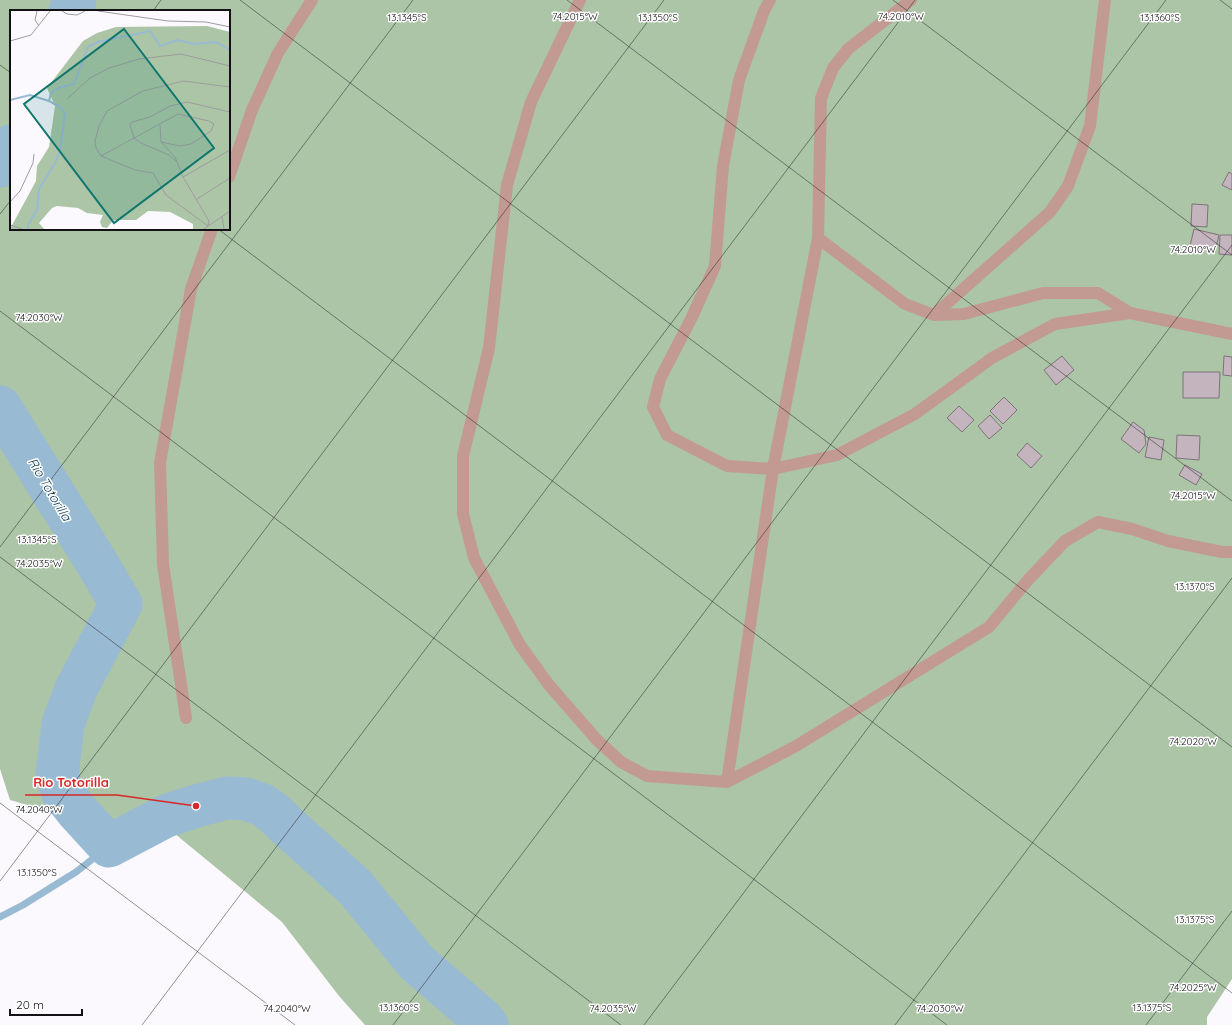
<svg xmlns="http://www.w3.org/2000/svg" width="1232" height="1025" font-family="Quicksand,sans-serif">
	<rect width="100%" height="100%" fill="#fbf8fe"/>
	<path fill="#abc5a6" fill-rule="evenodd" d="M0 0H1232V979L1207 1017V1025H365L339 996 282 922 174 833H127L10 800 0 769ZM11 11H229V229H11Z"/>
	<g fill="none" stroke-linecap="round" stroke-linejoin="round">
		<path stroke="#99bad3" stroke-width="7" d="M0 917 23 905 76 872 109 846"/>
		<path stroke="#99bad3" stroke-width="43" d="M70 11 75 0
			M0 166 11 146
			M0 407 97 563 121 604 76 689 63 724 57 775 63 793 77 811 109 846 166 816 196 806 227 798 246 799 263 805 275 814 285 824 355 887 417 963 481 1018 487 1025"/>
	</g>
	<path fill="#c3b4be" stroke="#7f727b" d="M1229 172 1232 174V190L1222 185Z
		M1192 204 1208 205 1207 227 1191 226Z
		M1194 229 1219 235 1215 252 1190 246Z
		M1220 235H1232V255L1219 254Z
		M1062 356 1074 370 1056 385 1044 370Z
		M1224 356 1232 357V376L1223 375Z
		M1183 372H1220L1219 398H1183Z
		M1004 397 1017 410 1003 424 990 411Z
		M959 406 974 420 962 432 947 418Z
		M990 415 1002 428 989 439 978 426Z
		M1133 422 1144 430 1146 444 1139 453 1121 439Z
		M1177 435 1200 436 1199 460 1176 458Z
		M1149 437 1164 440 1161 460 1145 457Z
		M1027 443 1042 456 1031 468 1017 455Z
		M1185 465 1202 474 1196 485 1179 475Z"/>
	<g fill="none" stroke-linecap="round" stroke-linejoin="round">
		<path stroke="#c29a92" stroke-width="12" d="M580 0 531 102 507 185 489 348 463 456V514L474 558 520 645 549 685 597 740 621 762 647 776 727 782 796 746 989 627 1028 580 1065 541 1098 522 1132 529 1168 541 1222 552H1232
			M770 0 764 11 739 80 723 166 715 266 692 317 660 379 653 407 667 435 727 466 773 469 837 455 915 414 992 358 1055 324 1130 313
			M229 177 252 110 278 53 312 0
			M818 238 905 304 934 315 964 314 1043 293H1098L1130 313 1232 334
			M934 315 1050 212 1068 186 1090 126 1105 0
			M186 718 163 564 160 463 191 289 212 229
			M727 782 773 469 818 238 821 98 833 68 848 49 911 0"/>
	</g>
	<path fill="none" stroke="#141116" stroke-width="1" stroke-opacity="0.45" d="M240 0 1232 747M567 0 1232 501M893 0 1232 255M1220 0 1232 9M153 11 161 0M0 65 11 73M0 214 11 200M218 229 1232 993M0 311 947 1025M0 547 413 0M0 557 621 1025M0 803 295 1025M0 881 664 0M142 1025 915 0M393 1025 1166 0M644 1025 1232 245M895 1025 1232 578M1146 1025 1232 911"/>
	<g text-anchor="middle" stroke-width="3" stroke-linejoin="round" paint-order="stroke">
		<g font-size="13" font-style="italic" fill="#06314a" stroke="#fff">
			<text transform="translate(50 489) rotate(59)" y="5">Rio Totorilla</text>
		</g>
	</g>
	<g transform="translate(10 10)">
		<rect width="220" height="220" fill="#fbf8fe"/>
		<path d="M197 16 220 22V219H183V214L160 202 138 201 126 210H103L97 218 92 217 90 212 93 205 77 203 68 198 47 196 42 198 29 213 34 219H0L26 171 27 156 39 137 45 96 37 78 73 31 87 23 106 17Z" fill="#abc5a6"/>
		<path fill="none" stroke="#99bad3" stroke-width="2" d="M0 90 20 85 39 91M18 219V215L27 200 29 179 45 153 50 140 55 103 50 97 39 91 41 83 48 78 64 74 78 37 88 32 140 21 150 36 167 30 184 34 206 32 220 40"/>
		<path fill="none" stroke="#9f9ca1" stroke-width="1" d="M27 1 25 10 29 16M52 1 57 4 67 5 75 1M88 1 158 11 196 12 220 17M0 31 21 25 40 1M57 89 80 68 99 58 129 49 171 44 220 56M150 115 151 132 165 147 173 167 199 211 198 216M91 146 168 104 199 111 204 114 201 121 181 134 170 136 151 132M166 151 159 145 131 133 124 128 120 115 122 112 140 107 160 96 177 92 220 102M173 167 220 140M187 189 220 168M0 192 10 181 23 153 24 144M212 206 214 219M0 215 12 219M198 216 156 185 143 163 125 160 91 146 86 138 85 131 89 116 97 101 133 81 173 71 220 77M194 219 220 201"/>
		<path fill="#0f766e" fill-opacity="0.15" stroke="#0f766e" stroke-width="2" d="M114 19 204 138 104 213 14 94Z"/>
		<rect width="220" height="220" fill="none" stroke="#141116" stroke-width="2"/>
	</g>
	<g font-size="10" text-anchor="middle" fill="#141116" stroke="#fff" stroke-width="3" stroke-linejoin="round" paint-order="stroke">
		<text x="575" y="20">74.2015°W</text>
		<text x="901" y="20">74.2010°W</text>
		<text x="407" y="21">13.1345°S</text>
		<text x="658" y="21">13.1350°S</text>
		<text x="1160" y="21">13.1360°S</text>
		<text x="1193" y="253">74.2010°W</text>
		<text x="39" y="321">74.2030°W</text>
		<text x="1193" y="499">74.2015°W</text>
		<text x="37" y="543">13.1345°S</text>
		<text x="39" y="567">74.2035°W</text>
		<text x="1195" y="590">13.1370°S</text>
		<text x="1193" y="745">74.2020°W</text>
		<text x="39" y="813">74.2040°W</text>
		<text x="37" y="876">13.1350°S</text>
		<text x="1195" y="923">13.1375°S</text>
		<text x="1193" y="991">74.2025°W</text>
		<text x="399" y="1011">13.1360°S</text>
		<text x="1152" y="1011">13.1375°S</text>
		<text x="287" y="1012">74.2040°W</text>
		<text x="613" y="1012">74.2035°W</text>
		<text x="940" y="1012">74.2030°W</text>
	</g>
	<path fill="none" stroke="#d62828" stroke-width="1.5" d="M196 806L117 795H25"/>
	<circle fill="#d62828" stroke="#fff" stroke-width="1.5" cx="196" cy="806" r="4"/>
	<g font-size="13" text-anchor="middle" font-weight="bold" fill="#d62828" stroke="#fff" stroke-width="3" stroke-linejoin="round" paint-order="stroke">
		<text x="71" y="787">Rio Totorilla</text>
	</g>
	<path d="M10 1009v6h72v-6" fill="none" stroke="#141116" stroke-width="2"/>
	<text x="16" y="1009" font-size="12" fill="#141116" stroke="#ffffff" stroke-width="3" paint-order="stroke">20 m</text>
</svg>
